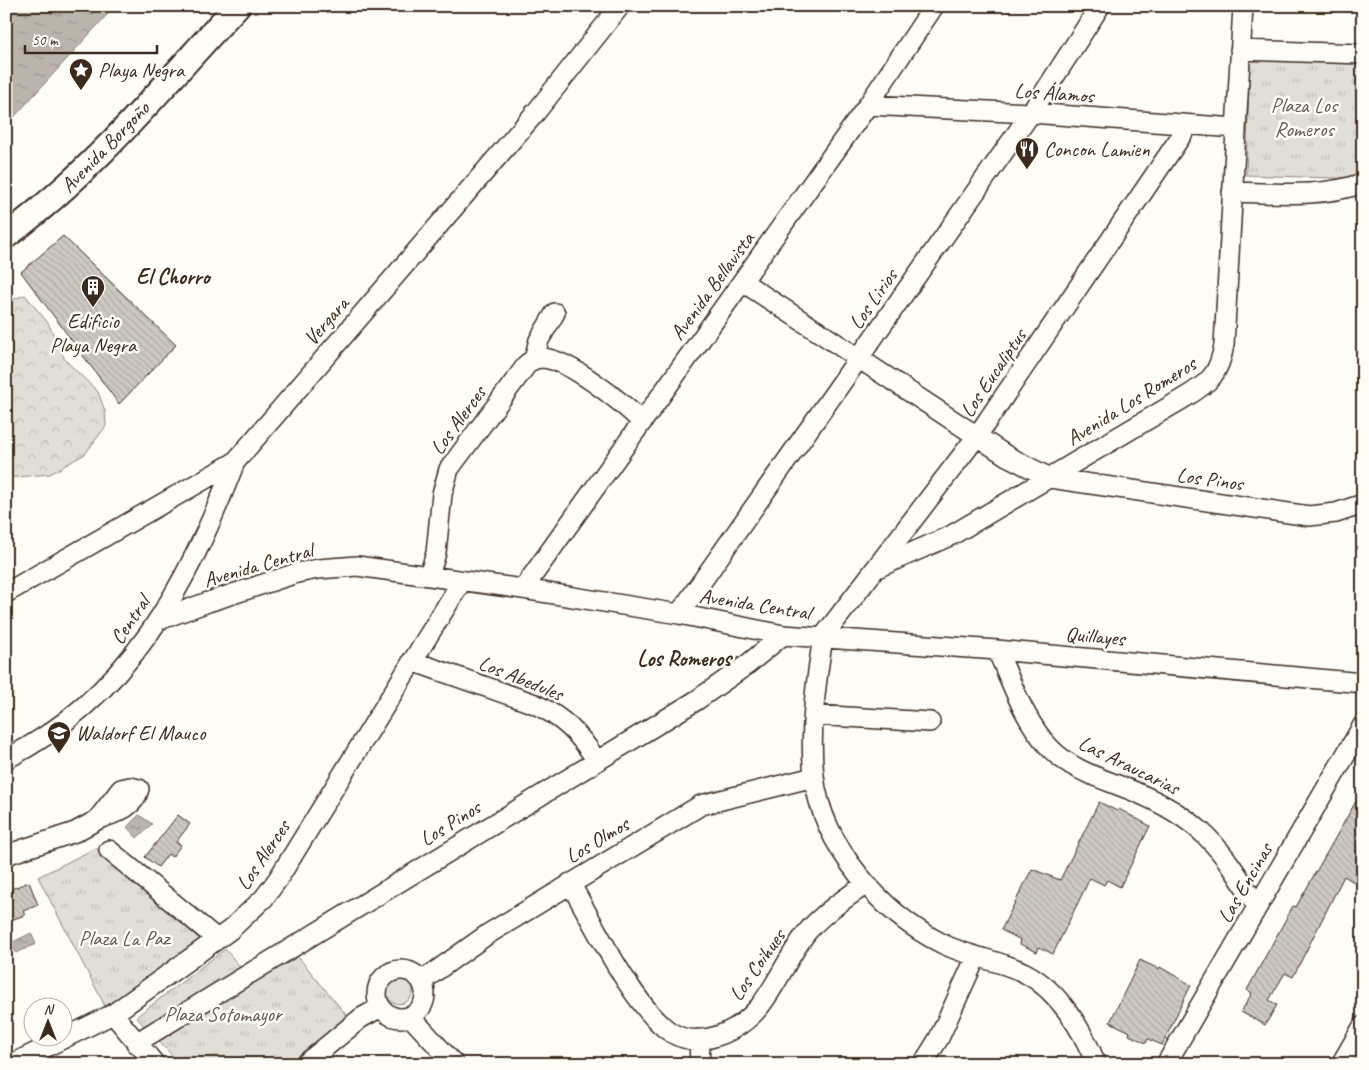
<svg xmlns="http://www.w3.org/2000/svg" width="1369" height="1070" font-family="Caveat,sans-serif">
	<defs>
		<pattern id="forest-crowns" width="20" height="18" patternUnits="userSpaceOnUse" patternTransform="scale(1.25)"><rect width="20" height="18" fill="#e1ded7"/><path d="M2 6a3 3 0 1 1 6 0M12 15a3 3 0 1 1 6 0" fill="none" stroke="#c2bfb8"/></pattern>
		<pattern id="park-tufts" width="24" height="20" patternUnits="userSpaceOnUse" patternTransform="scale(1.25)"><rect width="24" height="20" fill="#e1ded7"/><path d="M3 7l-1-3M5 7V3M7 7l1-3M15 17l-1-3M17 17v-4M19 17l1-3" fill="none" stroke="#c2bfb8"/></pattern>
		<pattern id="water-ripples" width="26" height="14" patternUnits="userSpaceOnUse" patternTransform="scale(1.25)"><rect width="26" height="14" fill="#bbb4ad"/><path d="M2 4q2-2 4 0t4 0M15 11q2-2 4 0t4 0" fill="none" stroke="#99938c"/></pattern>
		<pattern id="building-back-hatch" width="6" height="6" patternUnits="userSpaceOnUse" patternTransform="scale(1.25)"><rect width="6" height="6" fill="#cdc8c2"/><path d="M-1 5l2 2M0 0l6 6M5-1l2 2" fill="none" stroke="#b1aca6"/></pattern>
	</defs>
	<rect width="100%" height="100%" fill="#fdfcf7"/>
	<filter id="ink" filterUnits="userSpaceOnUse"><feTurbulence type="fractalNoise" baseFrequency=".02" numOctaves="2"/><feDisplacementMap in="SourceGraphic" scale="10" xChannelSelector="R" yChannelSelector="G"/><feConvolveMatrix kernelMatrix="1 2 1 2 8 2 1 2 1" color-interpolation-filters="sRGB"/></filter>
	<g filter="url(#ink)">
		<path fill="#e1ded7" stroke="#8e847a" d="M385 990a14 14 0 1 1 28 0a14 14 0 1 1-28 0Z"/>
		<path fill="url(#forest-crowns)" stroke="#8e847a" d="M25 295 48 323 65 360 98 392 105 411 106 426 85 454 50 474 6 478V302Z"/>
		<path fill="url(#park-tufts)" stroke="#8e847a" d="M1250 56 1362 60 1358 179 1246 175Z
			M96 848 203 942 107 1010 38 877Z
			M225 949 242 969 294 952 348 1017 290 1064H180L136 1017Z"/>
		<path fill="url(#water-ripples)" stroke="#887d74" d="M6 6H115L15 116 6 123Z
			M139 815 152 824 137 838 127 827Z
			M31 933 36 944 16 953 11 943Z"/>
		<path fill="url(#building-back-hatch)" stroke="#3b2a1e" d="M63 236 176 345 119 404 21 272Z
			M1363 789V841L1356 853 1363 856V867L1354 882 1344 876 1293 977 1285 973 1269 1000 1277 1005 1265 1025 1241 1012 1252 993 1247 990 1293 906 1296 907Z
			M1099 802 1117 811 1119 809 1150 826 1120 887 1107 880 1104 885 1090 878 1053 954 1039 947 1037 952 1020 944 1021 940 1001 930 1032 869 1060 880Z
			M178 815 190 824 176 842 181 845 172 857 168 854 158 867 145 857Z
			M29 882 38 905 23 911 25 915 11 920 6 909V891Z
			M1140 960 1159 969 1160 967 1191 985 1162 1045 1148 1039 1146 1043 1129 1035 1130 1032 1110 1022Z"/>
		<g fill="none" stroke-linecap="round" stroke-linejoin="round">
			<g stroke="#3b2a1e" stroke-width="22">
				<path id="minor" d="M1240 50 1363 54
					M868 105 1031 113 1236 128
					M1232 192C1277 193 1320 198 1363 183
					M743 282 1007 456 1050 478 1309 516 1336 513 1363 504
					M534 359 539 340 555 313
					M877 568 952 535 1184 398C1209 383 1219 375 1224 345L1243 6
					M429 576 436 553 442 494 449 469 528 363C532 360 536 358 542 358 569 359 623 403 642 422
					M523 589 868 105 934 6
					M6 593 235 462 536 112 620 6
					M679 614 1031 113 1100 6
					M159 620 208 602 297 573 318 569 357 566 523 589 679 614 783 635 997 650 1363 683
					M997 650C1012 683 1024 720 1049 747 1071 771 1104 779 1133 791 1199 818 1222 847 1257 907
					M412 661 535 704C562 717 580 734 596 760
					M814 715 930 722
					M6 759C130 696 187 586 235 462
					M130 787 139 789C134 809 114 813 97 820L121 789Z
					M109 850 217 939
					M6 855 75 832 97 820
					M570 883C594 924 630 1000 666 1029 696 1053 739 1032 760 1006 778 983 789 955 807 932 823 913 846 898 866 884
					M377 994a24 24 0 1 1 48 0a24 24 0 1 1-48 0Z
					M422 981 488 934 701 805 814 777
					M113 1014 155 1064
					M410 1016 454 1064
					M699 1039 700 1064
					M136 1043 697 700 748 664 783 635
					M12 1064 113 1014 230 930 264 898 278 879 462 581
					M305 1064 361 1018 381 1007
					M923 1064 939 1038 976 957
					M1096 1064C1083 1030 1058 990 1025 973 999 960 969 957 943 944 882 914 822 846 814 776 809 731 816 682 823 637L977 436 1188 126
					M1166 1064 1363 725
					M1341 1064 1363 1026"/>
			</g>
			<g stroke="#3b2a1e" stroke-width="28">
				<path id="major" d="M6 236C94 171 163 86 237 6"/>
			</g>
			<use href="#minor" stroke="#fdfcf7" stroke-width="19"/>
			<use href="#major" stroke="#fdfcf7" stroke-width="24"/>
		</g>
	</g>
	<defs>
		<g id="sight-pin" transform="scale(1.25)"><path d="M0 17L-7.5 6A9.5 9.5 0 1 1 7.5 6Z" fill="#3b2a1e" stroke="#fdfcf7"/><path d="M0-6L1.8-2.2L6-1.7L2.9 1.2L3.7 5.4L0 3.3L-3.7 5.4L-2.9 1.2L-6-1.7L-1.8-2.2Z" fill="#fff"/></g>
		<g id="restaurant-pin" transform="scale(1.25)"><path d="M0 17L-7.5 6A9.5 9.5 0 1 1 7.5 6Z" fill="#3b2a1e" stroke="#fdfcf7"/><path d="M-5-6h1v4h1v-4h1v4h1v-4h1v5L-1.5 .5V6h-2V.5L-5-1ZM5-6V6H3V1.5H1.5Q1.5-4 5-6Z" fill="#fff"/></g>
		<g id="building-pin" transform="scale(1.25)"><path d="M0 17L-7.5 6A9.5 9.5 0 1 1 7.5 6Z" fill="#3b2a1e" stroke="#fdfcf7"/><path d="M-4-6H4V6H1V3H-1V6H-4ZM-2.5-4.3h1.7v1.8h-1.7ZM.8-4.3h1.7v1.8H.8ZM-2.5-1h1.7V.8h-1.7ZM.8-1h1.7V.8H.8Z" fill="#fff"/></g>
		<g id="school-pin" transform="scale(1.25)"><path d="M0 17L-7.5 6A9.5 9.5 0 1 1 7.5 6Z" fill="#3b2a1e" stroke="#fdfcf7"/><path d="M0-5L7-2L0 1L-7-2ZM-4 1L0 2.5L4 1V4Q0 6-4 4Z" fill="#fff"/></g>
	</defs>
	<g fill-rule="evenodd">
		<use href="#sight-pin" x="81" y="70"/>
		<use href="#restaurant-pin" x="1027" y="149"/>
		<use href="#building-pin" x="93" y="287"/>
		<use href="#school-pin" x="59" y="733"/>
	</g>
	<g text-anchor="middle" stroke-width="5" stroke-linejoin="round" paint-order="stroke">
		<g font-size="21" fill="#3b2a1e" stroke="#fdfcf7" text-anchor="start">
			<text x="98" y="77">Playa Negra</text>
			<text x="1044" y="156">Concon Lamien</text>
			<text x="93" y="328" text-anchor="middle">Edificio<tspan x="93" dy="24">Playa Negra</tspan></text>
			<text x="76" y="740">Waldorf El Mauco</text>
		</g>
		<g font-size="21" fill="#3b2a1e" stroke="#fdfcf7">
			<text transform="translate(1054 93) rotate(4)" y="7">Los Álamos</text>
			<text transform="translate(105 147) rotate(-46)" y="7">Avenida Borgoño</text>
			<text transform="translate(712 286) rotate(-54)" y="7">Avenida Bellavista</text>
			<text transform="translate(873 299) rotate(-55)" y="7">Los Lirios</text>
			<text transform="translate(326 321) rotate(-49)" y="7">Vergara</text>
			<text transform="translate(993 373) rotate(-56)" y="7">Los Eucaliptus</text>
			<text transform="translate(1131 401) rotate(-32)" y="7">Avenida Los Romeros</text>
			<text transform="translate(458 420) rotate(-54)" y="7">Los Alerces</text>
			<text transform="translate(1210 479) rotate(8)" y="7">Los Pinos</text>
			<text transform="translate(258 565) rotate(-16)" y="7">Avenida Central</text>
			<text transform="translate(755 604) rotate(9)" y="7">Avenida Central</text>
			<text transform="translate(130 620) rotate(-56)" y="7">Central</text>
			<text transform="translate(1095 636) rotate(5)" y="7">Quillayes</text>
			<text transform="translate(521 678) rotate(22)" y="7">Los Abedules</text>
			<text transform="translate(1129 765) rotate(26)" y="7">Las Araucarias</text>
			<text transform="translate(450 823) rotate(-32)" y="7">Los Pinos</text>
			<text transform="translate(597 840) rotate(-31)" y="7">Los Olmos</text>
			<text transform="translate(263 855) rotate(-56)" y="7">Los Alerces</text>
			<text transform="translate(1245 883) rotate(-60)" y="7">Las Encinas</text>
			<text transform="translate(757 965) rotate(-55)" y="7">Los Coihues</text>
		</g>
		<g font-size="21" fill="#64574c" stroke="#fdfcf7">
			<text x="1304" y="112">Plaza Los<tspan x="1304" dy="24">Romeros</tspan></text>
			<text x="124" y="945">Plaza La Paz</text>
			<text x="223" y="1021">Plaza Sotomayor</text>
		</g>
		<g font-size="22" font-weight="bold" fill="#3b2a1e" stroke="#fdfcf7">
			<text x="173" y="284">El Chorro</text>
			<text x="684" y="666">Los Romeros</text>
		</g>
	</g>
	<rect width="1369" height="1070" fill="none" stroke="#fdfcf7" stroke-width="25"/>
	<rect x="12" y="12" width="1344" height="1045" fill="none" stroke="#3b2a1e" stroke-width="2" filter="url(#ink)"/>
	<g transform="translate(48 1022)"><circle r="24" fill="#fdfcf7" stroke="#afa8a0"/>
	<path d="M0-4L9 19L0 12L-9 19Z" fill="#3b2a1e"/>
	<text y="-8" font-size="14" font-weight="bold" text-anchor="middle" fill="#3b2a1e">N</text>
	</g>
	<path d="M25 45v8h132v-8" fill="none" stroke="#3b2a1e" stroke-width="2.5"/>
	<text x="32" y="45" font-size="15" fill="#3b2a1e" stroke="#fdfcf7" stroke-width="4" paint-order="stroke">50 m</text>
</svg>
